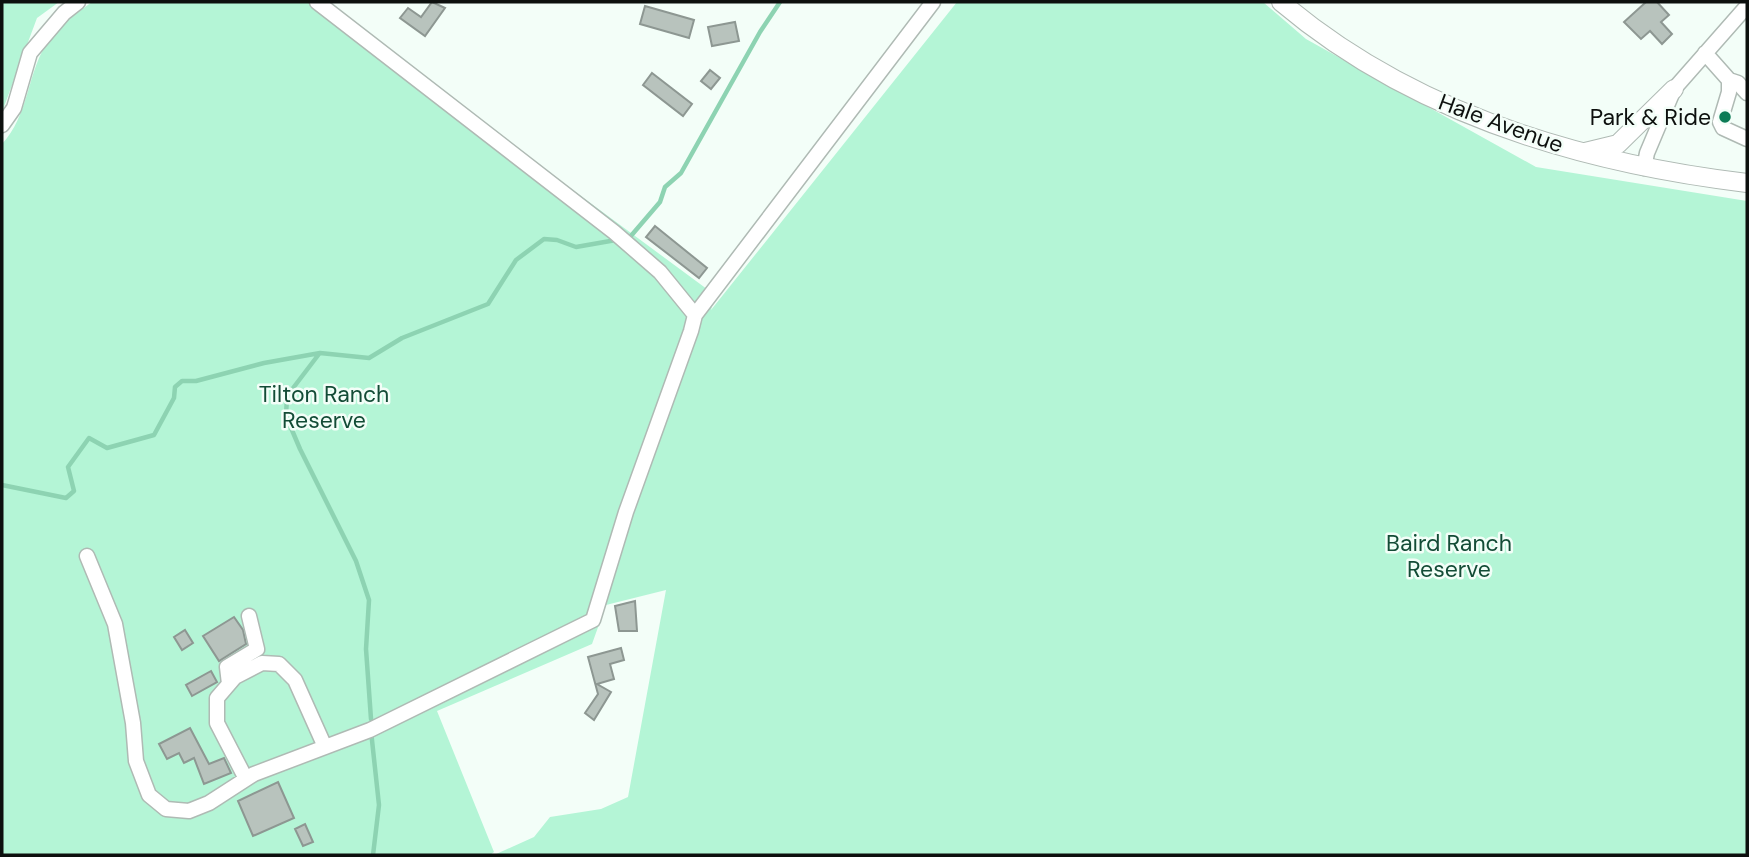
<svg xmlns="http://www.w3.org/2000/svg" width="1749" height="857" font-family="'DM Sans',sans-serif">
	<rect width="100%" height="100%" fill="#f3fef8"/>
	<path fill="#b4f5d6" d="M2 2H59L37 18 2 112Z
		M92 2H318L715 295 711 310 957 2H1263L1306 39 1536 167 1747 201V855H494L534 837 550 817 601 809 628 797 666 590 606 605 592 644 437 711 494 852 490 855H2V144C28 116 27 77 45 46 56 27 76 14 92 2Z"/>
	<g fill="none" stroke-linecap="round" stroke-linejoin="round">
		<path stroke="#8dd3b2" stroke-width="4.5" d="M630 237 660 202 665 187 681 173 760 32 780 2
			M319 354 287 396 286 416 300 449 356 561 369 600 366 649 371 719
			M2 485 66 498 74 491 68 467 89 438 107 448 154 435 174 398 175 387 182 381H196L264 363 320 353 369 358 402 338 488 304 516 260 544 239 557 240 576 247 616 240
			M371 731 379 805 373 855"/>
	</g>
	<path fill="#b8c3bd" stroke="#8d9792" stroke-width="2" d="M432 2 445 8 425 36 400 18 408 8 421 17Z
		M1646 2H1657L1669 15 1661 22 1672 34 1662 44 1650 31 1641 39 1624 22Z
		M645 6 694 20 689 38 640 24Z
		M735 22 739 41 712 46 708 27Z
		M710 70 720 78 711 89 701 81Z
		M652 73 692 104 683 116 643 85Z
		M655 226 707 268 699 278 646 237Z
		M635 601 637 631H619L615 606Z
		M234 617 243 630 246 644 219 661 203 636Z
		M185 630 193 643 182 650 174 637Z
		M621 648 624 660 610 664 614 679 597 684 611 692 594 720 585 713 598 694 588 657Z
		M211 671 217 682 192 696 186 685Z
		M190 728 209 764 224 758 231 773 204 784 194 758 184 763 179 753 167 759 159 744Z
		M278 782 294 818 253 836 238 801Z
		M305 824 313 842 303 846 295 829Z"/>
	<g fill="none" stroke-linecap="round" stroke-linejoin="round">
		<g stroke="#afbab4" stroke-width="17">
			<path id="minor" d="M317 2 614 232 660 272 695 315
				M1705 53 1729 80 1738 83 1747 93
				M1729 80V92L1720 122 1723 128 1747 139
				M2 125 14 108 30 53 64 13 78 2
				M1644 168 1647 153 1674 89 1747 6
				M87 556 115 624 133 723 136 761 149 795 166 809 189 811 209 803 254 774 370 730 593 620 626 512 691 331 695 315 933 2
				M229 684 227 667 257 649 249 616
				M246 779 217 723V698L235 677 262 663 279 664 295 680 325 747"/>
		</g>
		<g stroke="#afbab4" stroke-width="20">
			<path id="major" d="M1281 2C1412 113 1579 163 1747 183
				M1585 152 1618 144 1674 89"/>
		</g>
		<use href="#minor" stroke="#fff" stroke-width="14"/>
		<use href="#major" stroke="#fff" stroke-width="18"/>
	</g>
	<circle fill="#0c7b56" stroke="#f3fef8" stroke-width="2.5" cx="1725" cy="117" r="7"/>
	<g text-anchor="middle" stroke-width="5" stroke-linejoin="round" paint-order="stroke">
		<g font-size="23" fill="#0d100e" stroke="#f3fef8" text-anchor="end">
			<text x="1711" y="125">Park &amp; Ride</text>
		</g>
		<g font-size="23" fill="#0d100e" stroke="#f3fef8">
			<text transform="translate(1501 123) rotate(20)" y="8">Hale Avenue</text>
		</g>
		<g font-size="23" fill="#134c36" stroke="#f3fef8">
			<text x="324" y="402">Tilton Ranch<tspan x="324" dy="26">Reserve</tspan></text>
			<text x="1449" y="551">Baird Ranch<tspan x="1449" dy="26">Reserve</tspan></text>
		</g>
	</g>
	<rect width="1749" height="857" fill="none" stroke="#0d100e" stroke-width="7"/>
</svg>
